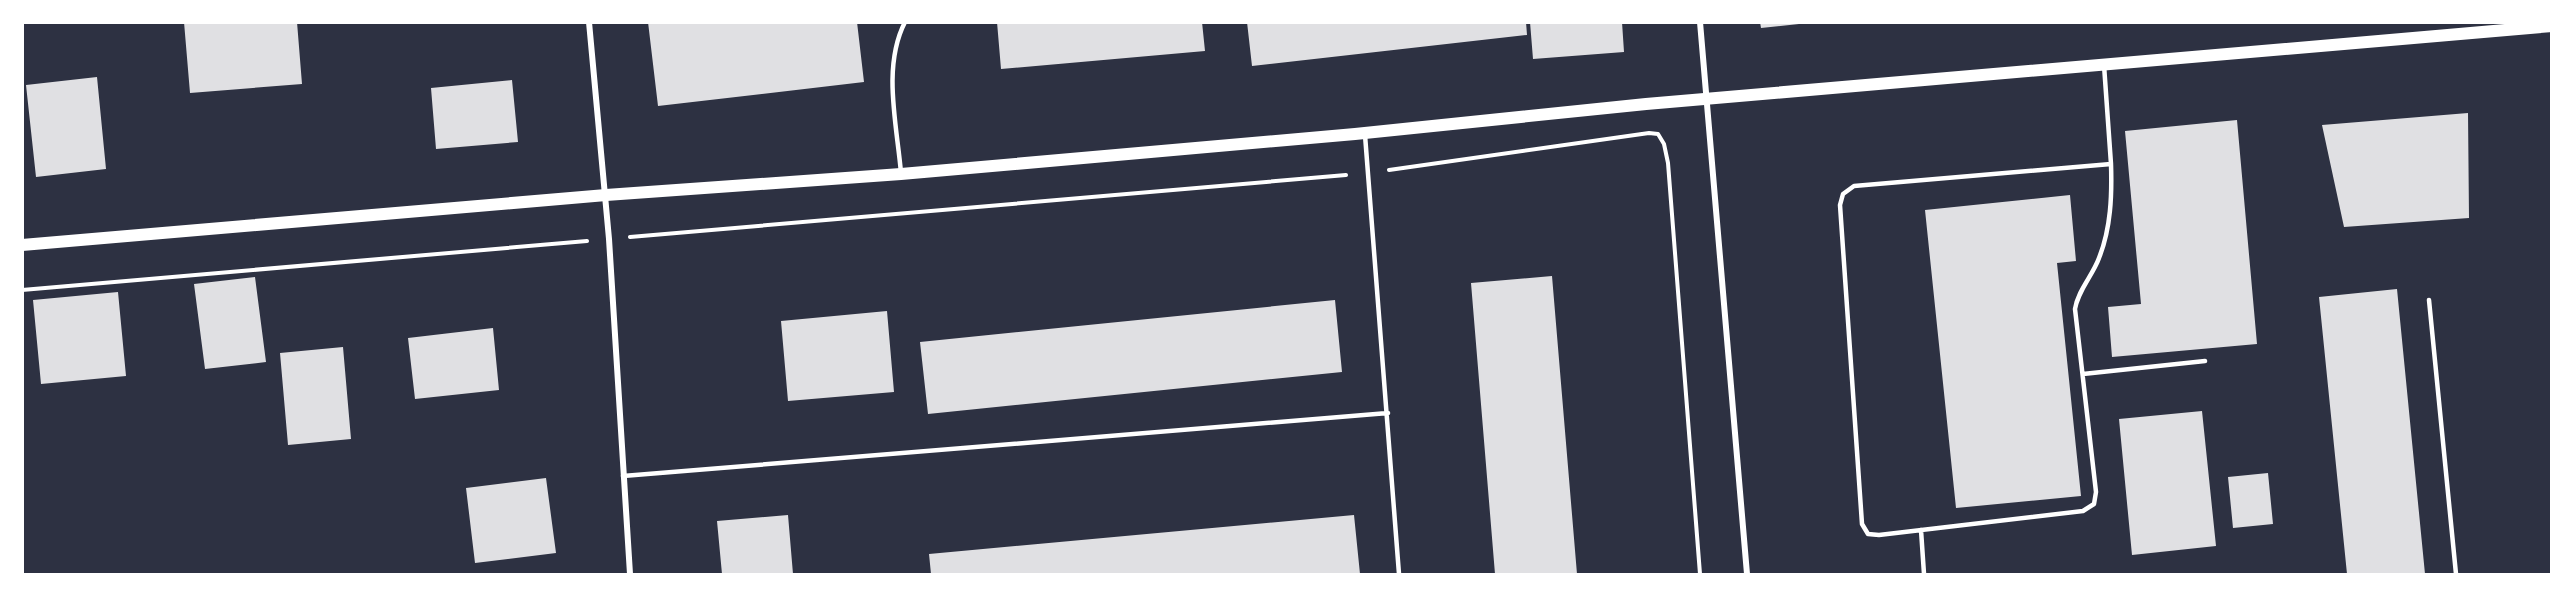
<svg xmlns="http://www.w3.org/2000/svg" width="2574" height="597" font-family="Inter,sans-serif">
	<rect width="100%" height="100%" fill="#2d3142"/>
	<path fill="#e0e0e3" d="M184 22H297L302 84 190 93Z
		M648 22H857L864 82 658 106Z
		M997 22H1202L1205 51 1001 69Z
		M1247 22H1526L1527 35 1252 66Z
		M1530 22H1622L1624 52 1533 59Z
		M1760 22H1799V24L1761 28Z
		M97 77 106 169 36 177 26 85Z
		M512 80 518 142 436 149 431 88Z
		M2468 113 2469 218 2344 227 2322 125Z
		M2237 120 2257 344 2112 357 2108 307 2141 304 2125 131Z
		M2070 195 2076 261 2057 263 2081 496 1956 508 1925 210Z
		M1552 276 1577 574H1495L1471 283Z
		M255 277 266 362 205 369 194 284Z
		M2397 289 2425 574H2347L2319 297Z
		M118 292 126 376 41 384 33 300Z
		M1335 300 1342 372 928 414 920 342Z
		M887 311 894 392 788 401 781 321Z
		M493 328 499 390 415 399 408 338Z
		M343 347 351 439 288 445 280 353Z
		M2202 411 2216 546 2132 555 2119 419Z
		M2268 473 2273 524 2233 528 2228 477Z
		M546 478 556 553 475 563 466 488Z
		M788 515 793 574H722L717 521Z
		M1354 515 1360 574H931L929 554Z"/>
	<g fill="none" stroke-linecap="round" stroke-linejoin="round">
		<path stroke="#fff" stroke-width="4" d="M1389 170 1649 133 1658 134 1664 144 1668 163 1700 574
			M630 237 1346 175
			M22 290 587 241"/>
		<path stroke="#fff" stroke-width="4.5" d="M2104 65 2111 164 1854 186 1843 194 1840 205 1862 524 1868 534 1879 535 2083 511 2094 504 2096 492 2075 309C2078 290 2093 275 2099 258 2111 228 2112 195 2111 164
			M1365 135 1399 574
			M901 173C897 125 882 67 905 22
			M2429 300 2456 574
			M2083 374 2205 361
			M623 476 1388 413
			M1921 530 1924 574"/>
		<path stroke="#fff" stroke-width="6" d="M589 22 609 239 630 574
			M1700 22 1747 574"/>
		<path stroke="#fff" stroke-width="12" d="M22 245 606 195 901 174 1355 134 1646 104 2552 26"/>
	</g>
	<rect width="2574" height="597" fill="none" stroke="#ffffff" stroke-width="48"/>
</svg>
